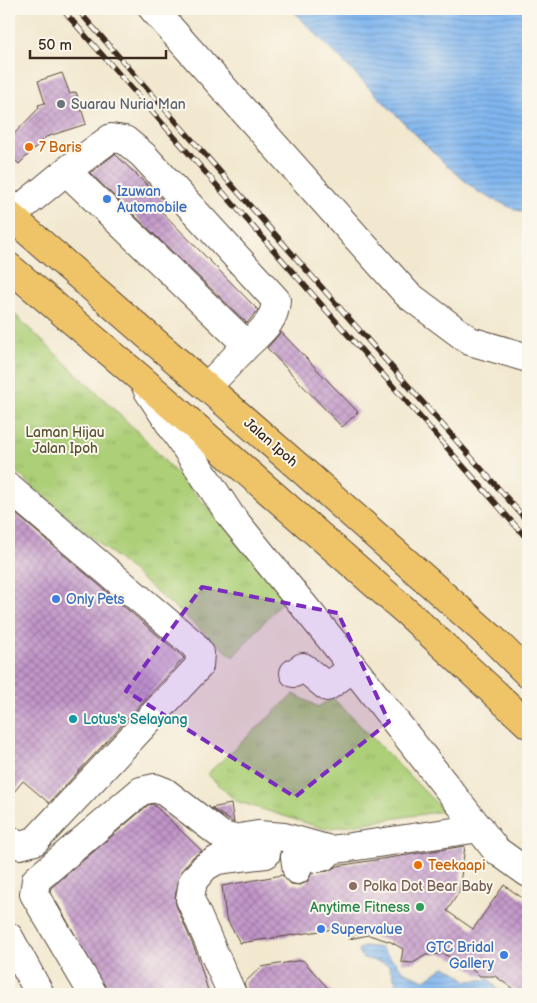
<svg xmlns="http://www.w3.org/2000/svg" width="537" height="1003" font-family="'Balsamiq Sans',sans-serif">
	<defs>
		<pattern id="park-tufts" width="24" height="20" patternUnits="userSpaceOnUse" patternTransform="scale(1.25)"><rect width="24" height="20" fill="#accf77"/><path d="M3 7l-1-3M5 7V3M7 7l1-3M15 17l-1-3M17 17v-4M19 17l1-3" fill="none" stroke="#95b266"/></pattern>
		<pattern id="water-rules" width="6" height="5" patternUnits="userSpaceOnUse" patternTransform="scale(1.25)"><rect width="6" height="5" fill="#80b6ef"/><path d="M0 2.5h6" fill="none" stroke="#6a94c1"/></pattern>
		<pattern id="building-cross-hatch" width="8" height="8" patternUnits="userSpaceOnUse" patternTransform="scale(1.25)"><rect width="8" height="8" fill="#c195c9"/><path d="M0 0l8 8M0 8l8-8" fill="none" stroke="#9e7aa3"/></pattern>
	</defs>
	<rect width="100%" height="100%" fill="#fbf7ec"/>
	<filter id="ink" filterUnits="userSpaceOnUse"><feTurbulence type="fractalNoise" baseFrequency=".02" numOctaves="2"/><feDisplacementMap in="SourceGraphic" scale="10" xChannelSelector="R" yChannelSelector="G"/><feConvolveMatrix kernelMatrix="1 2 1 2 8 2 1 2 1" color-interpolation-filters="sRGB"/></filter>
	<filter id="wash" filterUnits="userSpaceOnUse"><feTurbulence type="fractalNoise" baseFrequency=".0096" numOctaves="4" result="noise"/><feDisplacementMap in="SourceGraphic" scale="20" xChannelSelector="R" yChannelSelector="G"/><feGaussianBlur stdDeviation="1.12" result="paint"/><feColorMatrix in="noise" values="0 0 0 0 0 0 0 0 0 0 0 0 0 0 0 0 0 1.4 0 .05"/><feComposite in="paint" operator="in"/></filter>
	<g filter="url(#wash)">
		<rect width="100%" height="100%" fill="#f2e8cf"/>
		<path fill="url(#park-tufts)" stroke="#747c4a" d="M9 309 142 436 288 595 233 657 9 466Z
			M294 694 318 707 333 698 444 811 325 829 236 801 207 774Z"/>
		<path fill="url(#water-rules)" stroke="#5e7086" d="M291 9H528V212L516 210 478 192 445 164Z
			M366 946 381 948 405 972 425 980 444 967 451 969 468 981 490 979 498 990 494 994 451 992 395 994 396 982 388 964 363 958 358 953 359 949Z"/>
		<g id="blocks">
			<path fill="url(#building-cross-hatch)" d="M62 73 70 94 76 92 86 124 46 137 19 164 9 154V139L39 108 38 105 45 103 38 81Z
				M115 154 165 202 158 208 258 310 247 323 90 173Z
				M281 332 358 412 342 427 267 348Z
				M9 508 184 658 49 803 23 781 9 798Z
				M153 804 202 851 193 857 181 871 175 897 176 905 198 957 209 994H109L50 891 51 888 148 805Z
				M231 804 234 823 211 808Z
				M465 846 459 892 447 911 473 929 504 885 528 902V994H520L495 976H480L462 962 443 954 426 955 413 963 401 962 403 949 391 942 369 935 349 939 347 927 240 943 226 918 222 886 282 875 291 884 300 885 307 882 312 873 328 871 337 866Z
				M303 960 333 994H247L244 983 261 967Z"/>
		</g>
	</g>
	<g filter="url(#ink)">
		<use href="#blocks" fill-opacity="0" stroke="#564639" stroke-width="1"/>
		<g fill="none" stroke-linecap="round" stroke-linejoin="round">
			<g stroke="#564639" stroke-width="30">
				<path id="minor" d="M153 9 407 294 470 341 528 358
					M66 171 111 138 125 140 143 155 276 300C275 321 262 331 247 345
					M10 217 66 171 247 345 207 387
					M147 389 230 515 334 643 496 850 528 873
					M9 488 193 644 200 653 199 666 35 841 20 845 9 840
					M294 673 303 667 327 687 353 668
					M295 857 297 870
					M316 858 325 856 330 850 480 828
					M9 937 40 994
					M93 994 34 894 36 880 141 791 155 788 165 792 221 835 233 839 258 835 284 837 330 850
					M232 994 190 899 193 881 205 867 217 860 266 854"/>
			</g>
			<g stroke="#564639" stroke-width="30">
				<path id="highway" d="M9 215 302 470 493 639 528 674
					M9 267 140 378 409 614 528 724"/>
			</g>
			<use href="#minor" stroke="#fff" stroke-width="28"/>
			<use href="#highway" stroke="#efc469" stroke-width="28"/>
			<g stroke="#3b2a1e" stroke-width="5.5">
				<path id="rail" d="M62 9 528 540
					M77 9 528 522"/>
			</g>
			<use href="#rail" stroke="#fbf7ec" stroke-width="4" stroke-dasharray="11" stroke-linecap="butt"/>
		</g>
	</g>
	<path fill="#7b2cbf" fill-opacity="0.2" stroke="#7b2cbf" stroke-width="4" stroke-dasharray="10 6" stroke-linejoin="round" d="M202 587 338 613 389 722 295 797 126 691Z"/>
	<circle fill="#6b7280" stroke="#fbf7ec" stroke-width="2" cx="61" cy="104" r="5"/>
	<g fill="#e8710a" stroke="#fbf7ec" stroke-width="2">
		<circle cx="29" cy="147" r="5"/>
		<circle cx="418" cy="865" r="5"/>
	</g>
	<g fill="#3f7fe0" stroke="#fbf7ec" stroke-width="2">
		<circle cx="107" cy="199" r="5"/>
		<circle cx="56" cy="599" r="5"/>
		<circle cx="321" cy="929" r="5"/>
		<circle cx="504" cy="955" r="5"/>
	</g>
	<circle fill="#0f9aa8" stroke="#fbf7ec" stroke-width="2" cx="73" cy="719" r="5"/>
	<circle fill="#8d6e63" stroke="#fbf7ec" stroke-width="2" cx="353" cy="886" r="5"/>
	<circle fill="#2e9e5b" stroke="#fbf7ec" stroke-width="2" cx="420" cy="907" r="5"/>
	<g text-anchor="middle" stroke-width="4" stroke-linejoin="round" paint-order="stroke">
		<g font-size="14" fill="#5b616d" stroke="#fbf7ec" text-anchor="start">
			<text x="71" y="109">Suarau Nuria Man</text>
		</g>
		<g font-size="14" fill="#c56008" stroke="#fbf7ec" text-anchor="start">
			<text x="39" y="152">7 Baris</text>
			<text x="428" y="870">Teekaapi</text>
		</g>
		<g font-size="14" fill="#366cbe" stroke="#fbf7ec" text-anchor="start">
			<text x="117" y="196">Izuwan<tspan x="117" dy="16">Automobile</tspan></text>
			<text x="66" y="604">Only Pets</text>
			<text x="331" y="934">Supervalue</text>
			<text x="494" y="952" text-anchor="end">GTC Bridal<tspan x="494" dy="16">Gallery</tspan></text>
		</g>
		<g font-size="14" fill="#575334" stroke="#fbf7ec">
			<text x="65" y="437">Laman Hijau<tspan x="65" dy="16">Jalan Ipoh</tspan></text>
		</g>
		<g font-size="14" fill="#3b2a1e" stroke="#fbf7ec">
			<text transform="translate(271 442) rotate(41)" y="5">Jalan Ipoh</text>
		</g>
		<g font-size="14" fill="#0d838f" stroke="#fbf7ec" text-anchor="start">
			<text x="83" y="724">Lotus's Selayang</text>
		</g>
		<g font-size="14" fill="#785e54" stroke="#fbf7ec" text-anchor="start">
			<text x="363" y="891">Polka Dot Bear Baby</text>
		</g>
		<g font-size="14" fill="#27864d" stroke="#fbf7ec" text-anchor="end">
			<text x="410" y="912">Anytime Fitness</text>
		</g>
	</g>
	<rect width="537" height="1003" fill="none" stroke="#fbf7ec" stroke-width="30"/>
	<path d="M30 50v8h136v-8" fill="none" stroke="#3b2a1e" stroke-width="2.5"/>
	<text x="38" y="50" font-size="15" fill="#3b2a1e" stroke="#fbf7ec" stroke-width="4" paint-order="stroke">50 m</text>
</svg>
